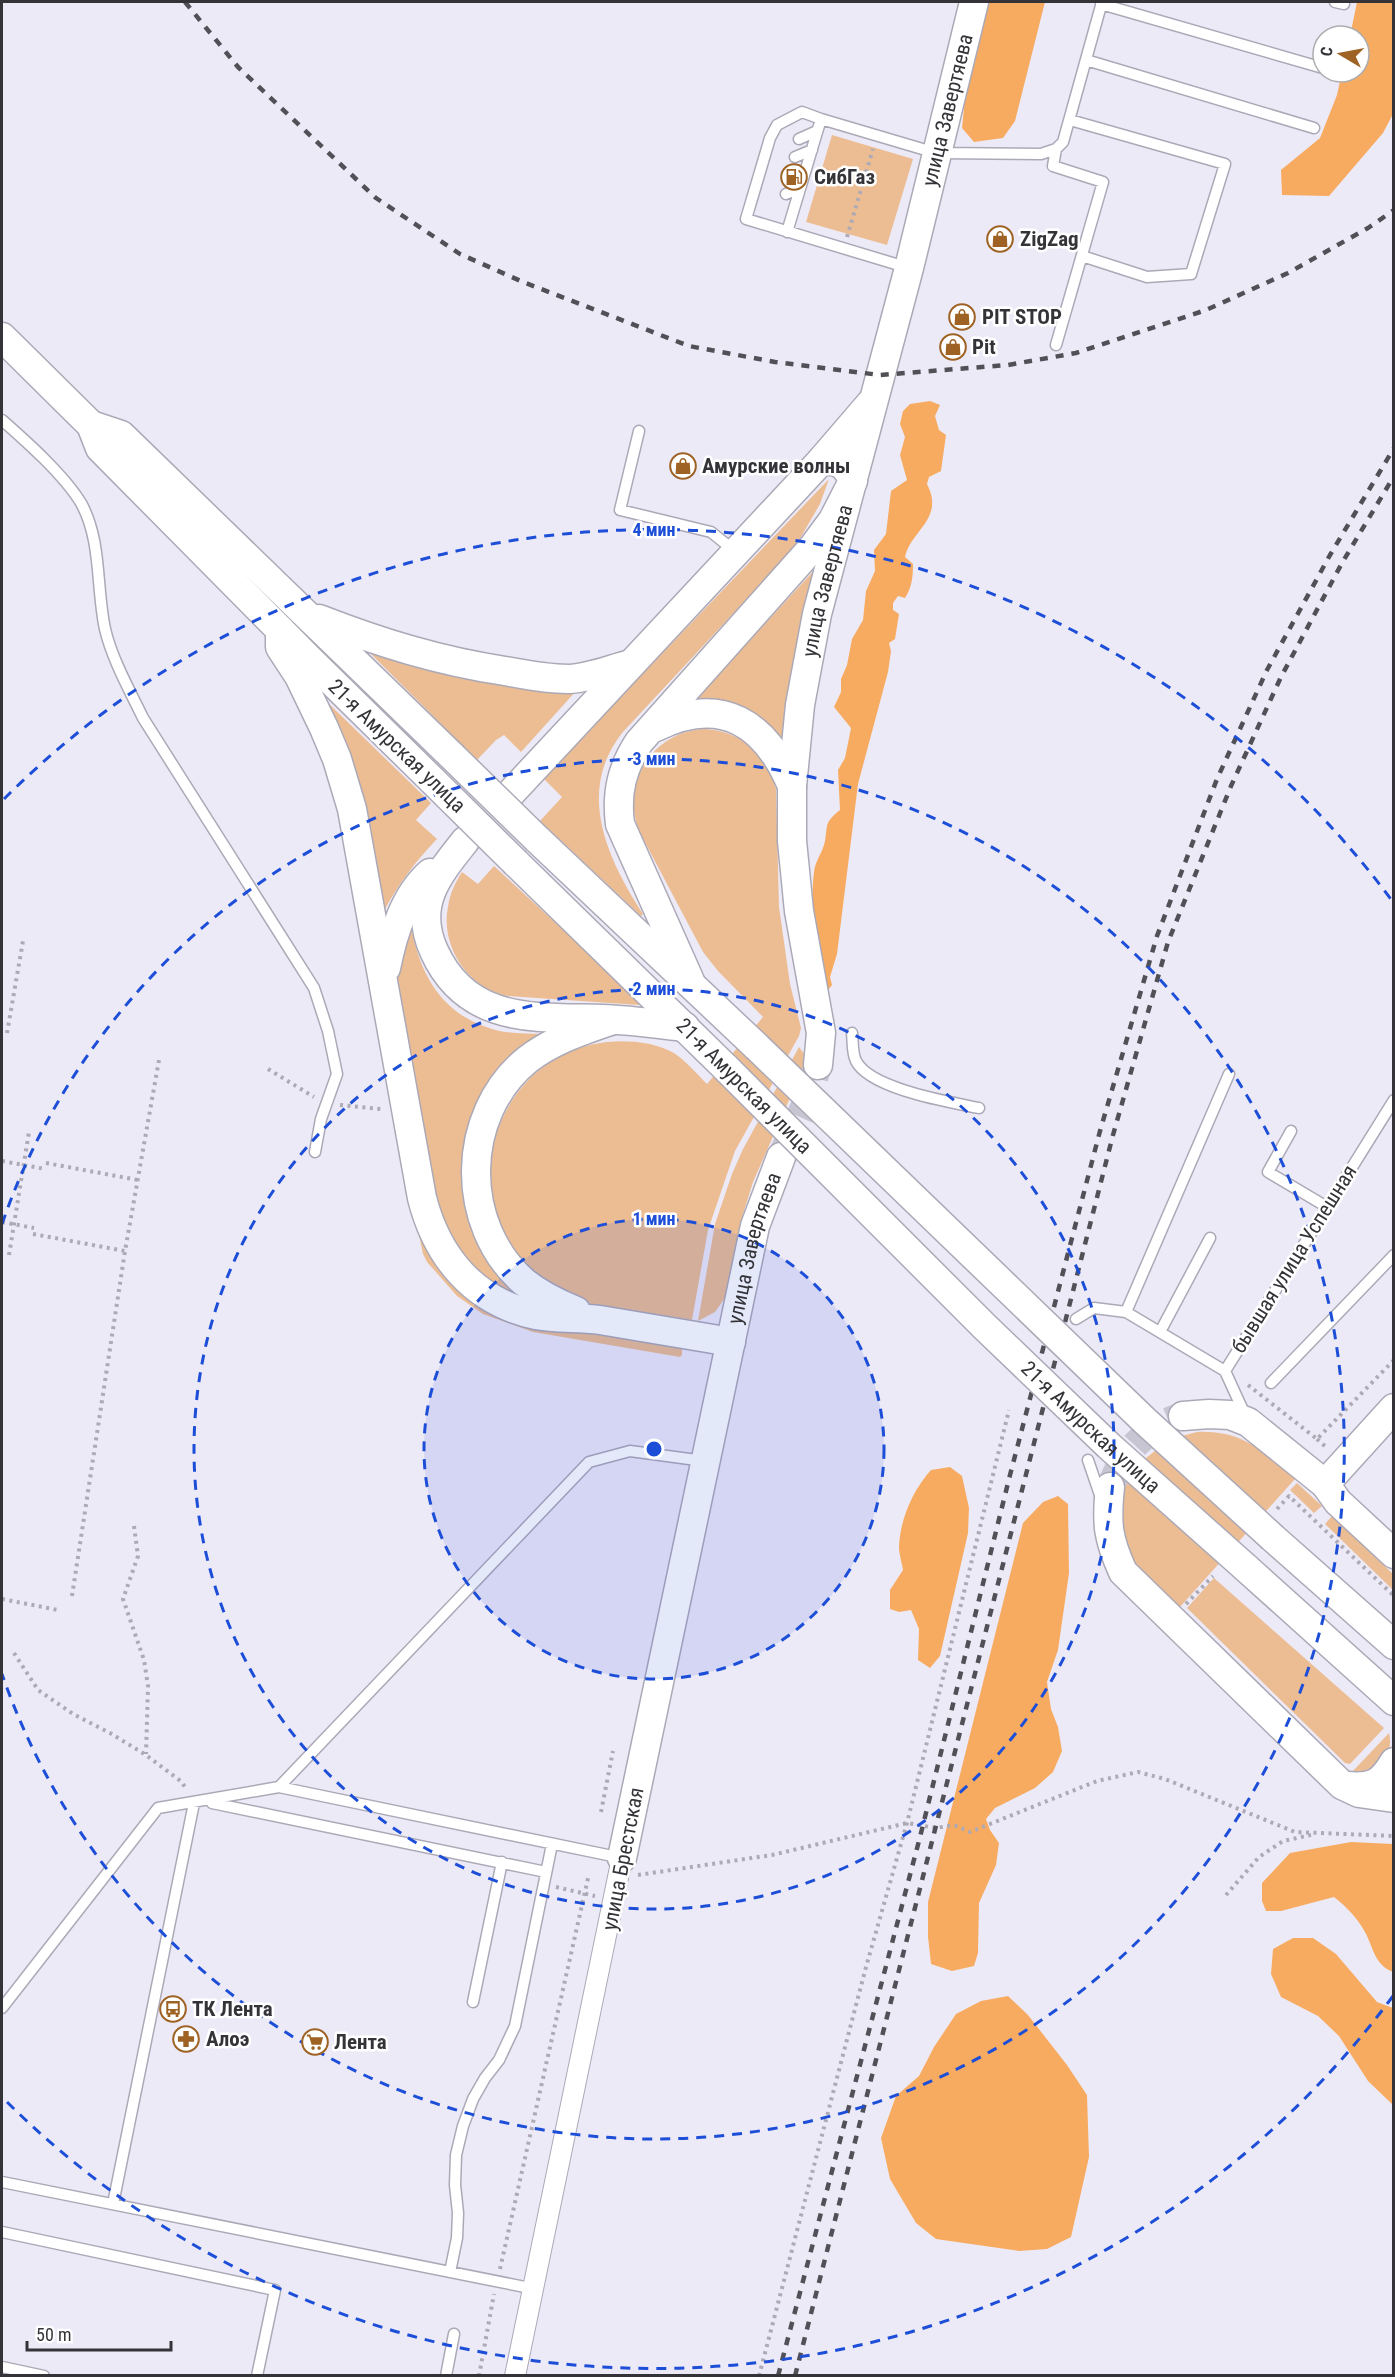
<svg xmlns="http://www.w3.org/2000/svg" width="1395" height="2377" font-family="'Roboto Condensed',sans-serif">
	<rect width="100%" height="100%" fill="#edeaf8"/>
	<path fill="#ecbd93" d="M832 135 913 159 887 245 806 222Z
		M829 479 820 504 798 542 785 558 622 733C576 792 607 858 643 914L641 916 540 821 562 797 543 778Z
		M820 564 788 745 693 702Z
		M367 650 577 690 521 752 504 735 496 740 477 760Z
		M324 699 431 803 416 820 437 839C415 862 399 883 384 911Z
		M705 729C742 731 767 755 776 789L779 907 790 984 801 1028 799 1036 735 1151 708 1230 692 1320 591 1304C566 1295 540 1282 522 1261 454 1181 501 1054 607 1042 629 1040 654 1042 674 1053 686 1061 697 1074 707 1084L763 1017 718 971 703 952 640 833C619 785 652 731 705 729Z
		M494 866 636 997 640 1003 639 1005 508 996C468 989 440 946 448 907 450 893 455 883 462 872L478 884Z
		M411 925C419 973 441 1014 492 1029 508 1034 526 1033 543 1034L468 1157 531 1303 479 1277 439 1223 396 980Z
		M799 1047 805 1055V1064L753 1182 743 1214 725 1298 715 1312 698 1321 715 1224 732 1174 743 1149Z
		M419 1235H422L534 1324 682 1348V1355L680 1357 533 1332 483 1314 457 1296 427 1262 423 1254Z
		M1197 1432C1243 1430 1262 1451 1295 1479L1180 1607C1159 1591 1137 1574 1126 1550 1123 1543 1123 1534 1123 1527 1122 1520 1119 1511 1120 1504 1123 1468 1165 1438 1197 1432Z
		M1297 1483 1322 1506 1314 1513 1290 1490Z
		M1332 1516 1393 1574V1590L1325 1524Z
		M1214 1578 1384 1728 1350 1764 1345 1763 1187 1608Z
		M1389 1733C1395 1756 1375 1779 1352 1772Z"/>
	<path fill="#f7ab61" d="M988 2H1045L1015 121 1003 138 974 142 962 128 966 89Z
		M1357 2H1393V114L1383 133 1329 196 1282 195 1281 170 1320 138 1337 95 1342 72H1359V36H1350Z
		M930 401 940 405 935 416 939 430 946 435 941 471 929 477 927 484C945 519 911 530 905 557L913 564C913 577 912 587 905 598L898 596 893 603V610L899 614 895 639 889 643 891 651 888 672 858 784 837 954 830 977 832 985 828 990 825 987C818 949 809 911 814 872 815 861 823 852 825 841 828 824 824 823 840 810L838 770 845 758 851 728 834 707 841 692V679L847 665 852 639 863 620 866 591 875 571 874 550 886 534 891 491 907 480 900 455 905 437 900 424 903 411 910 404Z
		M950 1467 962 1476 969 1508 968 1533 940 1656 930 1668 918 1660 919 1629 911 1610 899 1612 890 1609V1590L903 1570C902 1563 899 1554 899 1547 900 1519 913 1490 931 1470Z
		M1058 1496 1068 1504 1069 1573 1058 1650 1047 1682 1051 1709 1058 1727 1062 1751 1053 1772 1035 1788 995 1808 986 1819 990 1830 999 1843 996 1865 979 1903 978 1953 974 1966 952 1971 931 1964 928 1937V1902L1023 1523 1043 1502Z
		M1351 1842 1393 1844V1972C1375 1965 1374 1950 1366 1934 1359 1920 1347 1907 1334 1897L1281 1911H1266L1262 1901V1883L1290 1853Z
		M1293 1938H1313L1336 1954 1377 2002 1393 2008V2105L1368 2081 1339 2036 1318 2016 1281 1997 1271 1974 1273 1949Z
		M1008 1996 1028 2015 1067 2065 1087 2095 1089 2157 1071 2237 1047 2249 1019 2251 936 2239 916 2223 890 2179 881 2138 896 2096 919 2076 934 2047 956 2014 981 2001Z"/>
	<g fill="none" stroke-linecap="round" stroke-linejoin="round">
		<path stroke="#c8c5d2" stroke-width="28" stroke-dasharray="28 14" stroke-linecap="butt" d="M782 1155 808 1099 818 1065
			M1113 1481C1126 1448 1149 1426 1183 1416"/>
		<g stroke="#aca9b7" stroke-width="13">
			<path id="lane" d="M1335 2 1344 4
				M1101 4 1323 68
				M1086 60 1314 128
				M821 119 802 112 777 125 770 138 746 219 909 268
				M1070 120 1225 164 1191 274 1147 277 1082 256
				M799 139 817 131
				M795 157 812 150
				M790 175 806 169
				M786 194 800 188
				M787 232 821 119 936 153 1041 154 1056 149 1063 142 1102 2
				M1056 345 1103 182 1053 166 1056 149
				M2 420C27 442 64 475 81 503 102 541 96 587 105 629 112 659 129 689 143 718L314 988 328 1031 337 1074 321 1119 315 1152
				M639 431 620 510 711 532 726 544 732 554
				M852 1033C853 1042 852 1053 856 1061 870 1089 950 1102 979 1108
				M1291 1131 1268 1172 1327 1207
				M1076 1319 1094 1308 1126 1312
				M1160 1332 1210 1238
				M1225 1371 1126 1312 1229 1074
				M1271 1383 1394 1255
				M1246 1417 1225 1371 1394 1100
				M1088 1460 1101 1498
				M279 1787 589 1462 630 1451 704 1461
				M212 1803 546 1872
				M473 2002 502 1862
				M2 2008 158 1808 279 1787 622 1858
				M2 2182 535 2289
				M113 2204 194 1803
				M2 2232 275 2290 257 2376
				M450 2272 457 2238 458 2213 455 2185 456 2155 463 2126 473 2099 485 2078 499 2060 515 2026 552 1844
				M2 2367 44 2376
				M446 2376 454 2334"/>
		</g>
		<g stroke="#aca9b7" stroke-width="22">
			<path id="street" d="M515 2376 622 1858"/>
		</g>
		<g stroke="#aca9b7" stroke-width="31">
			<g id="secondary">
				<path d="M2 337 91 425 100 448 308 658 433 781"/>
				<path d="M91 425 121 435 452 756"/>
				<path d="M319 619C381 643 439 661 505 671 526 675 547 679 569 679 590 678 611 669 631 664"/>
				<path d="M280 630V647L299 676 324 728 337 759 352 809 422 1198C437 1257 474 1302 536 1315 557 1319 579 1317 600 1320 644 1327 687 1335 731 1342"/>
				<path d="M656 727C722 694 766 724 792 786"/>
				<path d="M511 793 821 461 870 404"/>
				<path d="M537 839 757 1047"/>
				<path d="M465 841C437 876 413 905 434 951 467 1024 534 1017 603 1019 630 1020 658 1024 685 1027"/>
				<path d="M516 863 726 1068"/>
				<path d="M386 968C393 934 404 896 430 873"/>
				<path d="M690 981 620 824C616 792 622 768 639 742L813 547 833 520 853 481C846 464 839 460 821 461"/>
				<path id="s1" d="M818 1065 821 1033 799 911 792 841V786L800 705 817 614 909 268 974 2"/>
				<path d="M576 1311C557 1303 540 1295 524 1282 459 1225 460 1115 527 1060 552 1040 584 1030 613 1020"/>
				<path d="M1183 1416 1209 1414 1230 1415 1248 1422 1325 1484 1338 1502 1394 1554"/>
				<path d="M1325 1484 1394 1408"/>
				<path d="M1110 1487C1106 1524 1108 1539 1123 1572L1342 1785 1359 1793 1394 1798"/>
				<path d="M1273 1538 1394 1645"/>
				<path d="M1245 1567 1394 1701"/>
				<path d="M1347 1786C1372 1788 1381 1784 1394 1762"/>
				<path id="s2" d="M622 1858 755 1226 781 1157"/>
			</g>
		</g>
		<path stroke="#adaab5" stroke-width="4" stroke-dasharray="3 4.5" stroke-linecap="butt" d="M847 237 873 149
			M7 1033 23 941
			M268 1069 314 1097
			M340 1105 381 1109
			M2 1161 45 1169
			M46 1163 138 1180
			M2 1222 34 1228
			M33 1234 125 1251
			M9 1255 29 1132
			M1248 1385 1317 1439 1394 1360
			M1317 1439 1327 1448
			M1277 1509 1289 1496 1394 1596
			M134 1526 138 1556 123 1599 144 1660 148 1686 146 1754
			M72 1596 125 1251 159 1060
			M2 1599 58 1610
			M1186 1604 1213 1576
			M14 1653 38 1690 73 1714 110 1733 146 1755 182 1782 186 1789
			M601 1812 613 1751
			M638 1875 772 1855 907 1823 936 1828 954 1825 970 1832 1097 1781 1138 1772 1165 1779 1295 1832 1394 1836
			M556 1887 595 1896
			M1226 1895 1259 1857 1283 1841 1311 1835
			M500 2269 589 1874
			M479 2376 494 2294
			M759 2376 866 1967 907 1823 1009 1410"/>
		<use href="#lane" stroke="#fff" stroke-width="10"/>
		<use href="#street" stroke="#fff" stroke-width="20"/>
		<use href="#secondary" stroke="#fff" stroke-width="28"/>
		<path stroke="#515057" stroke-width="4.5" stroke-dasharray="8 8" stroke-linecap="butt" d="M185 2 238 67 376 198 460 254 523 282 689 346 775 362 880 375 1008 365 1076 353 1206 310 1288 273 1368 228 1394 210
			M778 2376 920 1837 1010 1475 1100 1131 1157 936 1217 779 1267 670 1330 555 1394 448
			M795 2376 1113 1135 1168 942 1231 786 1281 677 1342 563 1394 476"/>
		<g stroke="#aca9b7" stroke-width="31" stroke-linecap="butt">
			<g id="secondary-bridge">
				<path d="M452 756 537 839"/>
				<path d="M433 781 516 863"/>
				<path d="M757 1047 1145 1421 1273 1538"/>
				<path id="s3" d="M726 1068 985 1327 1109 1446 1245 1567"/>
			</g>
		</g>
		<use href="#secondary-bridge" stroke="#fff" stroke-width="28"/>
	</g>
	<circle cx="654" cy="1449" r="230" fill="#1d4ed8" fill-opacity=".12"/>
	<g fill="none" stroke="#1d4ed8" stroke-width="3" stroke-dasharray="10 8">
		<circle cx="654" cy="1449" r="230"/>
		<circle cx="654" cy="1449" r="460"/>
		<path d="M2 1224A690 690 0 1 1 2 1674"/>
		<path d="M1393 1996A919 919 0 0 1 4 2099M4 799A919 919 0 0 1 1393 902"/>
	</g>
	<defs>
		<g id="fuel-ring" transform="scale(1.35)"><circle r="9.5" fill="#fff" stroke="#9e6324" stroke-width="1.5"/><path d="M-5.5-6h7V0h2V4h1.3V-2.5L3-4.5l.8-.8L6-3V5H2.5V1h-1V6h-7ZM-4.2-4.7v3.2H.2V-4.7Z" fill="#9e6324"/></g>
		<g id="shop-ring" transform="scale(1.35)"><circle r="9.5" fill="#fff" stroke="#9e6324" stroke-width="1.5"/><path d="M-5-2.5h2.3a2.7 3.5 0 0 1 5.4 0H5L5.5 6h-11ZM-1.5-2.5h3a1.5 2.3 0 0 0-3 0Z" fill="#9e6324"/></g>
		<g id="bus-ring" transform="scale(1.35)"><circle r="9.5" fill="#fff" stroke="#9e6324" stroke-width="1.5"/><path d="M-5-6H5V4H4V6H2V4H-2V6H-4V4H-5ZM-3.5-4V0h7V-4ZM-3.5 1.2v1.5H-2V1.2ZM2 1.2v1.5H3.5V1.2Z" fill="#9e6324"/></g>
		<g id="pharmacy-ring" transform="scale(1.35)"><circle r="9.5" fill="#fff" stroke="#9e6324" stroke-width="1.5"/><path d="M-2-6h4v4h4v4h-4v4h-4v-4h-4v-4h4Z" fill="#9e6324"/></g>
		<g id="supermarket-ring" transform="scale(1.35)"><circle r="9.5" fill="#fff" stroke="#9e6324" stroke-width="1.5"/><path d="M-6-5.5h2.5l.6 2H6L4.5 2H-2.5L-4.4-4H-6ZM-1.5 3.2a1.3 1.3 0 1 0 .1 0ZM3 3.2a1.3 1.3 0 1 0 .1 0Z" fill="#9e6324"/></g>
	</defs>
	<g fill-rule="evenodd">
		<use href="#fuel-ring" x="794" y="177"/>
		<use href="#shop-ring" x="1000" y="239"/>
		<use href="#shop-ring" x="962" y="317"/>
		<use href="#shop-ring" x="953" y="347"/>
		<use href="#shop-ring" x="683" y="466"/>
		<use href="#bus-ring" x="173" y="2009"/>
		<use href="#pharmacy-ring" x="186" y="2039"/>
		<use href="#supermarket-ring" x="315" y="2042"/>
	</g>
	<g text-anchor="middle" stroke-width="5" stroke-linejoin="round" paint-order="stroke">
		<g font-size="21" fill="#343338" stroke="#fff">
			<text dy="7" stroke="none"><textPath href="#s1" startOffset="976">улица Завертяева</textPath></text>
			<text dy="7" stroke="none"><textPath href="#s1" startOffset="490">улица Завертяева</textPath></text>
			<text transform="translate(397 746) rotate(44)" y="7">21-я Амурская улица</text>
			<text transform="translate(744 1086) rotate(45)" y="7">21-я Амурская улица</text>
			<text dy="7" stroke="none"><textPath href="#s2" startOffset="624">улица Завертяева</textPath></text>
			<text transform="translate(1294 1259) rotate(-58)" y="7">бывшая улица Успешная</text>
			<text dy="7" stroke="none"><textPath href="#s3" startOffset="512">21-я Амурская улица</textPath></text>
			<text transform="translate(623 1859) rotate(-79)" y="7">улица Брестская</text>
		</g>
		<g font-size="21" font-weight="bold" fill="#343338" stroke="#fff" text-anchor="start">
			<text x="814" y="184">СибГаз</text>
			<text x="1020" y="246">ZigZag</text>
			<text x="982" y="324">PIT STOP</text>
			<text x="972" y="354">Pit</text>
			<text x="702" y="473">Амурские волны</text>
			<text x="192" y="2016">ТК Лента</text>
			<text x="206" y="2046">Алоэ</text>
			<text x="334" y="2049">Лента</text>
		</g>
	</g>
	<circle cx="654" cy="1449" r="9" fill="#1d4ed8" stroke="#fff" stroke-width="3"/>
	<g font-size="18" text-anchor="middle" font-weight="bold" fill="#1d4ed8" stroke="#fff" stroke-width="5" stroke-linejoin="round" paint-order="stroke">
		<text x="654" y="536">4 мин</text>
		<text x="654" y="765">3 мин</text>
		<text x="654" y="995">2 мин</text>
		<text x="654" y="1225">1 мин</text>
	</g>
	<rect width="1395" height="2377" fill="none" stroke="#343338" stroke-width="6"/>
	<g transform="translate(1341 54) rotate(280)"><circle r="28" fill="#ffffff" stroke="#aeadaf" stroke-width="1.5"/>
	<path d="M0-4.5L10 22L0 15L-10 22Z" fill="#9e6324"/>
	<text y="-9" font-size="16" font-weight="bold" text-anchor="middle" fill="#343338">С</text>
	</g>
	<path d="M27 2341v9h144v-9" fill="none" stroke="#343338" stroke-width="3"/>
	<text x="36" y="2341" font-size="18" fill="#343338" stroke="#ffffff" stroke-width="4.5" paint-order="stroke">50 m</text>
</svg>
